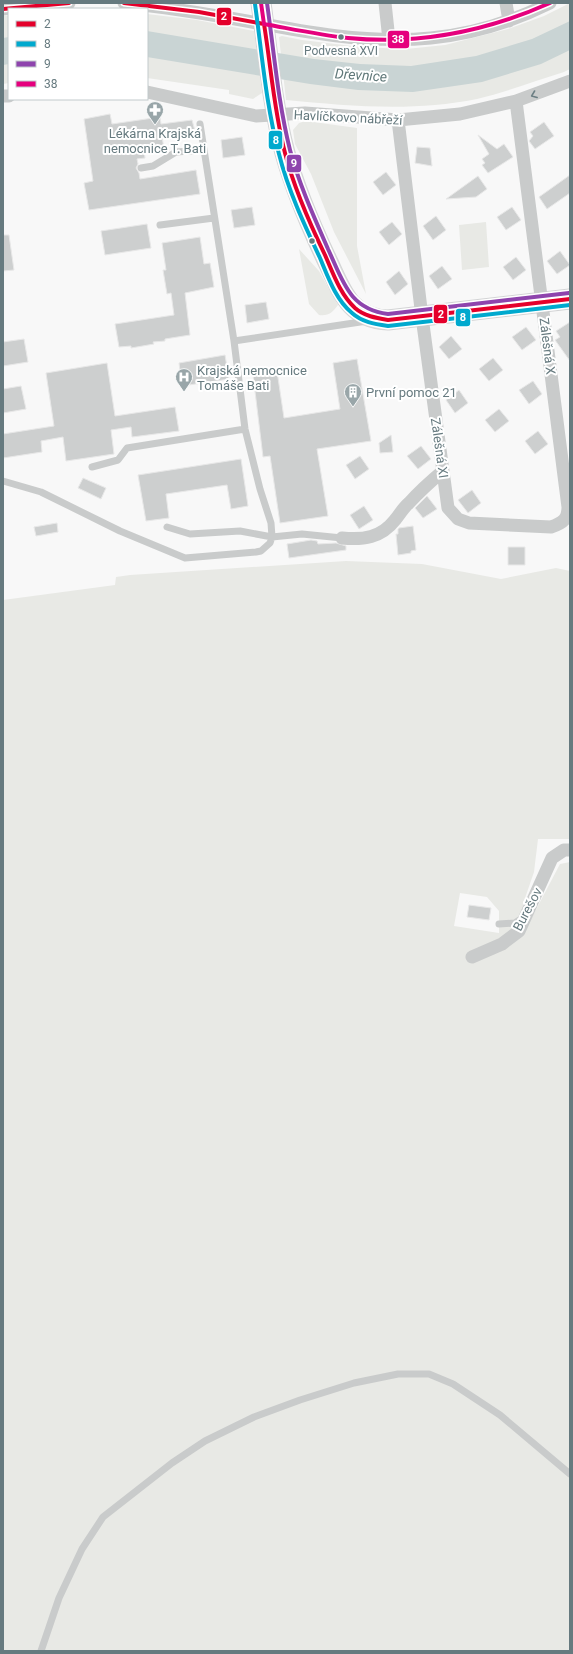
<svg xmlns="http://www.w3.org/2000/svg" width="573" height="1654" font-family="Roboto,sans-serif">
	<rect width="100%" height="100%" fill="#f8f8f8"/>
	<path fill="#e8e9e5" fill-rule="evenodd" d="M570 3V69L564 72C535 81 506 92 477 99 413 112 349 106 286 100L279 37 282 36 302 40 360 47 406 49 445 45 508 29 544 16Z
		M147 14 197 20 254 31 262 93 253 99 229 94V90L147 78Z
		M3 16H9V83L3 84Z
		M306 121 357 128V246L366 294 334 232 311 174 295 144 293 130 299 123Z
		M486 222 489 267 462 270 459 225Z
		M299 249 319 271 338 305C332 313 329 316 319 315L309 304Z
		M346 561 422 564 501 579 556 568 570 571V839H538L534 872 523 904 530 921 560 864 570 862V1651H3V600L115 585 116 577 130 575ZM460 893 487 897 499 911V933L454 926Z"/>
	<path fill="#c9d4d4" d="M570 21V50L541 64 482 82 413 92 358 90 310 84 147 57V31L314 59 360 64 411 66 476 56 532 39Z
		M9 37V64L3 65V38Z"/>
	<path fill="#cdcfcf" stroke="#e8e8e8" d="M110 114 112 124 160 117 161 124 192 120 195 131 162 137 164 148 144 151 145 158 137 159 138 164 136 168 139 173 140 179 196 170 200 194 89 210 84 183 93 181 84 119Z
		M544 122 554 136 535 149 529 141 533 136 530 132Z
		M478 135 497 149 504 144 513 157 488 173 482 165 485 163 482 159 489 154Z
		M242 137 245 155 223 158 221 140Z
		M417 147 430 148 432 166 415 163Z
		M386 172 396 185 383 195 373 182Z
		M570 175V193L547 209 539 197Z
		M478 176 487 189 476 197 446 199Z
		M252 207 255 225 234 228 231 210Z
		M512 207 521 220 506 230 497 217Z
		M436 216 446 230 433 240 423 226Z
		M392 222 402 234 389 245 379 232Z
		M147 224 151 248 105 255 101 231Z
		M3 235H9L14 270 3 271Z
		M200 237 204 264 210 263 214 287 185 293 190 335 165 339V341L153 342 154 344 131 348V346L119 347 115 324 174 315 171 293 167 294 163 270H166L162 243Z
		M560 251 570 265 557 274 547 261Z
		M516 257 526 270 513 280 503 267Z
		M442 266 452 279 438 289 429 276Z
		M399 271 408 284 395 295 386 282Z
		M266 302 269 319 247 323 245 305Z
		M570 322V361L555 340 560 337 556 331Z
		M526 327 536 340 522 350 512 337Z
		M451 336 462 349 449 359 439 347Z
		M24 339 28 362 3 366V342Z
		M225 355 229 379 182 386 179 363Z
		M493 358 503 370 489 381 479 369Z
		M357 359 371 441 317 449 328 516 280 523 270 456 263 457 253 375 277 371 284 418 340 409 333 363Z
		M107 363 115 416 175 407 179 431 132 437 131 427 111 430 114 454 66 461 63 437 41 441 42 452 3 458V434L54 426 46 373Z
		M533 381 542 394 529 404 519 390Z
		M21 386 26 409 3 413V389Z
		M459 390 468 403 455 413 446 400Z
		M499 409 509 421 495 432 485 420Z
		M538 431 548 444 535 454 525 441Z
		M391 435 393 452 380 453 379 443Z
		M421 446 431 459 418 469 407 456Z
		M360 456 369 469 355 479 346 465Z
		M241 459 248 506 231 509 227 485 166 494 169 518 146 521 138 475Z
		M83 478 106 488 101 499 78 488Z
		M472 490 481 503 468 513 458 500Z
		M427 496 437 509 423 518 415 508Z
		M364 506 373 520 359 529 350 515Z
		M57 523 58 532 36 536 34 527Z
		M413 526 416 550 411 551V553L398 555 396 534H398V529L399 528Z
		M311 540 317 541 318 544 336 543 346 546V550L289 558 287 544Z
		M508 547H525V565H508Z
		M469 905 491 908 489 920 467 917Z"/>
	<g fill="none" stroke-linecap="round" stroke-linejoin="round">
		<g stroke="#d3d4d5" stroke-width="21">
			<path id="secondary" d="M261 3C268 53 272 104 285 153 295 189 310 224 326 258 341 288 348 319 388 320L570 299"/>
		</g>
		<path stroke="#c9cbcb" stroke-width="7" d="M141 168 153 166 176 152 204 150
			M160 225 214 218
			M234 341 367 321
			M92 467 118 460 127 448 245 429
			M3 481 41 492 120 531 185 558 256 552 261 551 270 543 272 537 271 523 260 489 245 429 234 341 200 124
			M167 527 190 534 240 531 272 537 302 534 342 538
			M499 924 515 923 524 917
			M41 1651 59 1598 82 1549 103 1517 172 1463 205 1441 254 1417 300 1400 354 1383 398 1374H429L453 1384 500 1415 570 1474"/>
		<path stroke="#c9cbcb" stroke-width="13" d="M124 3C163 7 202 13 241 20 304 32 367 44 431 38 472 34 514 21 550 3
			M385 3 389 40
			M506 3 509 21
			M3 9 69 3
			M147 92 256 116 305 113 398 120 460 114 516 101 570 81
			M3 96H9
			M398 120 422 317 448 508 458 519 469 523 551 527C563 523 568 519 568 507L516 101
			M342 538C363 540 381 538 395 520 400 514 403 508 409 503 419 492 431 481 443 471
			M472 957 502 944 519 931 552 858 564 850H570"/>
		<use href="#secondary" stroke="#dedfdf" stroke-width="19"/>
		<g stroke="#fff" stroke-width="7">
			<path id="bus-1" d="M124 3 199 12 264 24
				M3 9 69 3
				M264 24C271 67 274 111 285 153 294 188 309 222 325 255 333 273 340 294 355 308 364 316 376 318 388 320L570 299"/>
		</g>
		<g stroke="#fff" stroke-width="7">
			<path id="bus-2" d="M255 4C262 54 266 105 279 154 288 190 304 224 320 258 328 277 336 300 352 313 362 322 374 324 388 326L570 305"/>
		</g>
		<g stroke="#fff" stroke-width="7">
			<path id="bus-3" d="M267 3C274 52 278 102 290 150 299 184 314 217 328 249 343 281 349 309 388 314L569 293"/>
		</g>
		<g stroke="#fff" stroke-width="7">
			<path id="bus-4" d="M261 3 264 24C292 29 320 35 348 38 418 45 487 31 550 3"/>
		</g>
		<use href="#bus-1" stroke="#e4002b" stroke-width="4"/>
		<use href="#bus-2" stroke="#00a9ce" stroke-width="4"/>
		<use href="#bus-3" stroke="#8e44ad" stroke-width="4"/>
		<use href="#bus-4" stroke="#e5007d" stroke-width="4"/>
	</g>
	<defs><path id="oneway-chevron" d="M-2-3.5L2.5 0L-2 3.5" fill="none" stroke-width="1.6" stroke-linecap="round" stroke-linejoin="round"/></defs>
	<use stroke="#6b7e83" href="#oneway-chevron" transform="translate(534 95) rotate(159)"/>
	<defs>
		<g id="pharmacy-pin" transform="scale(0.9)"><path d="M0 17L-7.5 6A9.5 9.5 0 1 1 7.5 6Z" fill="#99a6a9" stroke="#fff"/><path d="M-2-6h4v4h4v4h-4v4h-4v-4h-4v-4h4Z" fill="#fff"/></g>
		<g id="hospital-pin" transform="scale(0.9)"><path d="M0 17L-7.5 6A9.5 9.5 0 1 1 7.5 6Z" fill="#99a6a9" stroke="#fff"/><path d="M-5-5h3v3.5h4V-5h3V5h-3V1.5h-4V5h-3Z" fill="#fff"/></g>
		<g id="building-pin" transform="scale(0.9)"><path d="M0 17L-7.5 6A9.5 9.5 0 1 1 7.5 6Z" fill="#99a6a9" stroke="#fff"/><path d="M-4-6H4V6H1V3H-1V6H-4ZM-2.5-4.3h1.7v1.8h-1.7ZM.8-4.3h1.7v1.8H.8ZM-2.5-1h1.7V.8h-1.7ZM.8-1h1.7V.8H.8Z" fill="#fff"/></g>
	</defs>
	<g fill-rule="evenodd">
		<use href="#pharmacy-pin" x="155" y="110"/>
		<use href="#hospital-pin" x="184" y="377"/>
		<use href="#building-pin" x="353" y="392"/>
	</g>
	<g fill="#667a7f" stroke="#fff" stroke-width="1.5">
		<circle cx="341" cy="37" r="3.5"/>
		<circle cx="312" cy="241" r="3.5"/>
	</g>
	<g text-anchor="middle" stroke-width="4" stroke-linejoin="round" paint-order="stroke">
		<g font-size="12" fill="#667a7f" stroke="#fff">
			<text x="341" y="55">Podvesná XVI</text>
		</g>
		<g font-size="13" fill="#667a7f" stroke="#fff">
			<text transform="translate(348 117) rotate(3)" y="5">Havlíčkovo nábřeží</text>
			<text transform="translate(548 346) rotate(83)" y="5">Zálešná X</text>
			<text transform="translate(440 448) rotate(82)" y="5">Zálešná XI</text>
			<text transform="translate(527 909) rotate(-62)" y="5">Burešov</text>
		</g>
		<g font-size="13" fill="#667a7f" stroke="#fff" text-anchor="start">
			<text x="155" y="138" text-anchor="middle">Lékárna Krajská<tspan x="155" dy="15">nemocnice T. Bati</tspan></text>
			<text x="197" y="375">Krajská nemocnice<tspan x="197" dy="15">Tomáše Bati</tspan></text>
			<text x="366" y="397">První pomoc 21</text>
		</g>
		<g font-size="14" font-style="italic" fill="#607879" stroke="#fff">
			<text transform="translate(361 75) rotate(4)" y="5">Dřevnice</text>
		</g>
	</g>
	<g stroke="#fff" stroke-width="1.5">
		<rect x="216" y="7" width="16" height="19" rx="4" fill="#e4002b"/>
		<rect x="387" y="30" width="23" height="19" rx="4" fill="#e5007d"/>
		<rect x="268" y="130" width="15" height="20" rx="4" fill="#00a9ce"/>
		<rect x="286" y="154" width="16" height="19" rx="4" fill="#8e44ad"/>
		<rect x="433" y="304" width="15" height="20" rx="4" fill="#e4002b"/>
		<rect x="455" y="308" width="16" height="19" rx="4" fill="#00a9ce"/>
	</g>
	<g font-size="11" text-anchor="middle" font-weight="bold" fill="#fff">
		<text x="224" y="20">2</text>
		<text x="398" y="43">38</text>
		<text x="276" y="144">8</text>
		<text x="294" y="167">9</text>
		<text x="441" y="318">2</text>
		<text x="463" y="321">8</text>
	</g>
	<rect width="573" height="1654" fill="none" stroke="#667a7f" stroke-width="8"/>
	<rect x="8" y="8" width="140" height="92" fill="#ffffff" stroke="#c2cacc"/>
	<rect x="16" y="21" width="20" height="6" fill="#e4002b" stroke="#c2cacc"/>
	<text x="44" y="28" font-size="12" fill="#667a7f">2</text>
	<rect x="16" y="41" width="20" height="6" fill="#00a9ce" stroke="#c2cacc"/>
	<text x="44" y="48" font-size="12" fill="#667a7f">8</text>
	<rect x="16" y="61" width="20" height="6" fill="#8e44ad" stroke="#c2cacc"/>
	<text x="44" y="68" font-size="12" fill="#667a7f">9</text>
	<rect x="16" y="81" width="20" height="6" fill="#e5007d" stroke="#c2cacc"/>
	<text x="44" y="88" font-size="12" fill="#667a7f">38</text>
</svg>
